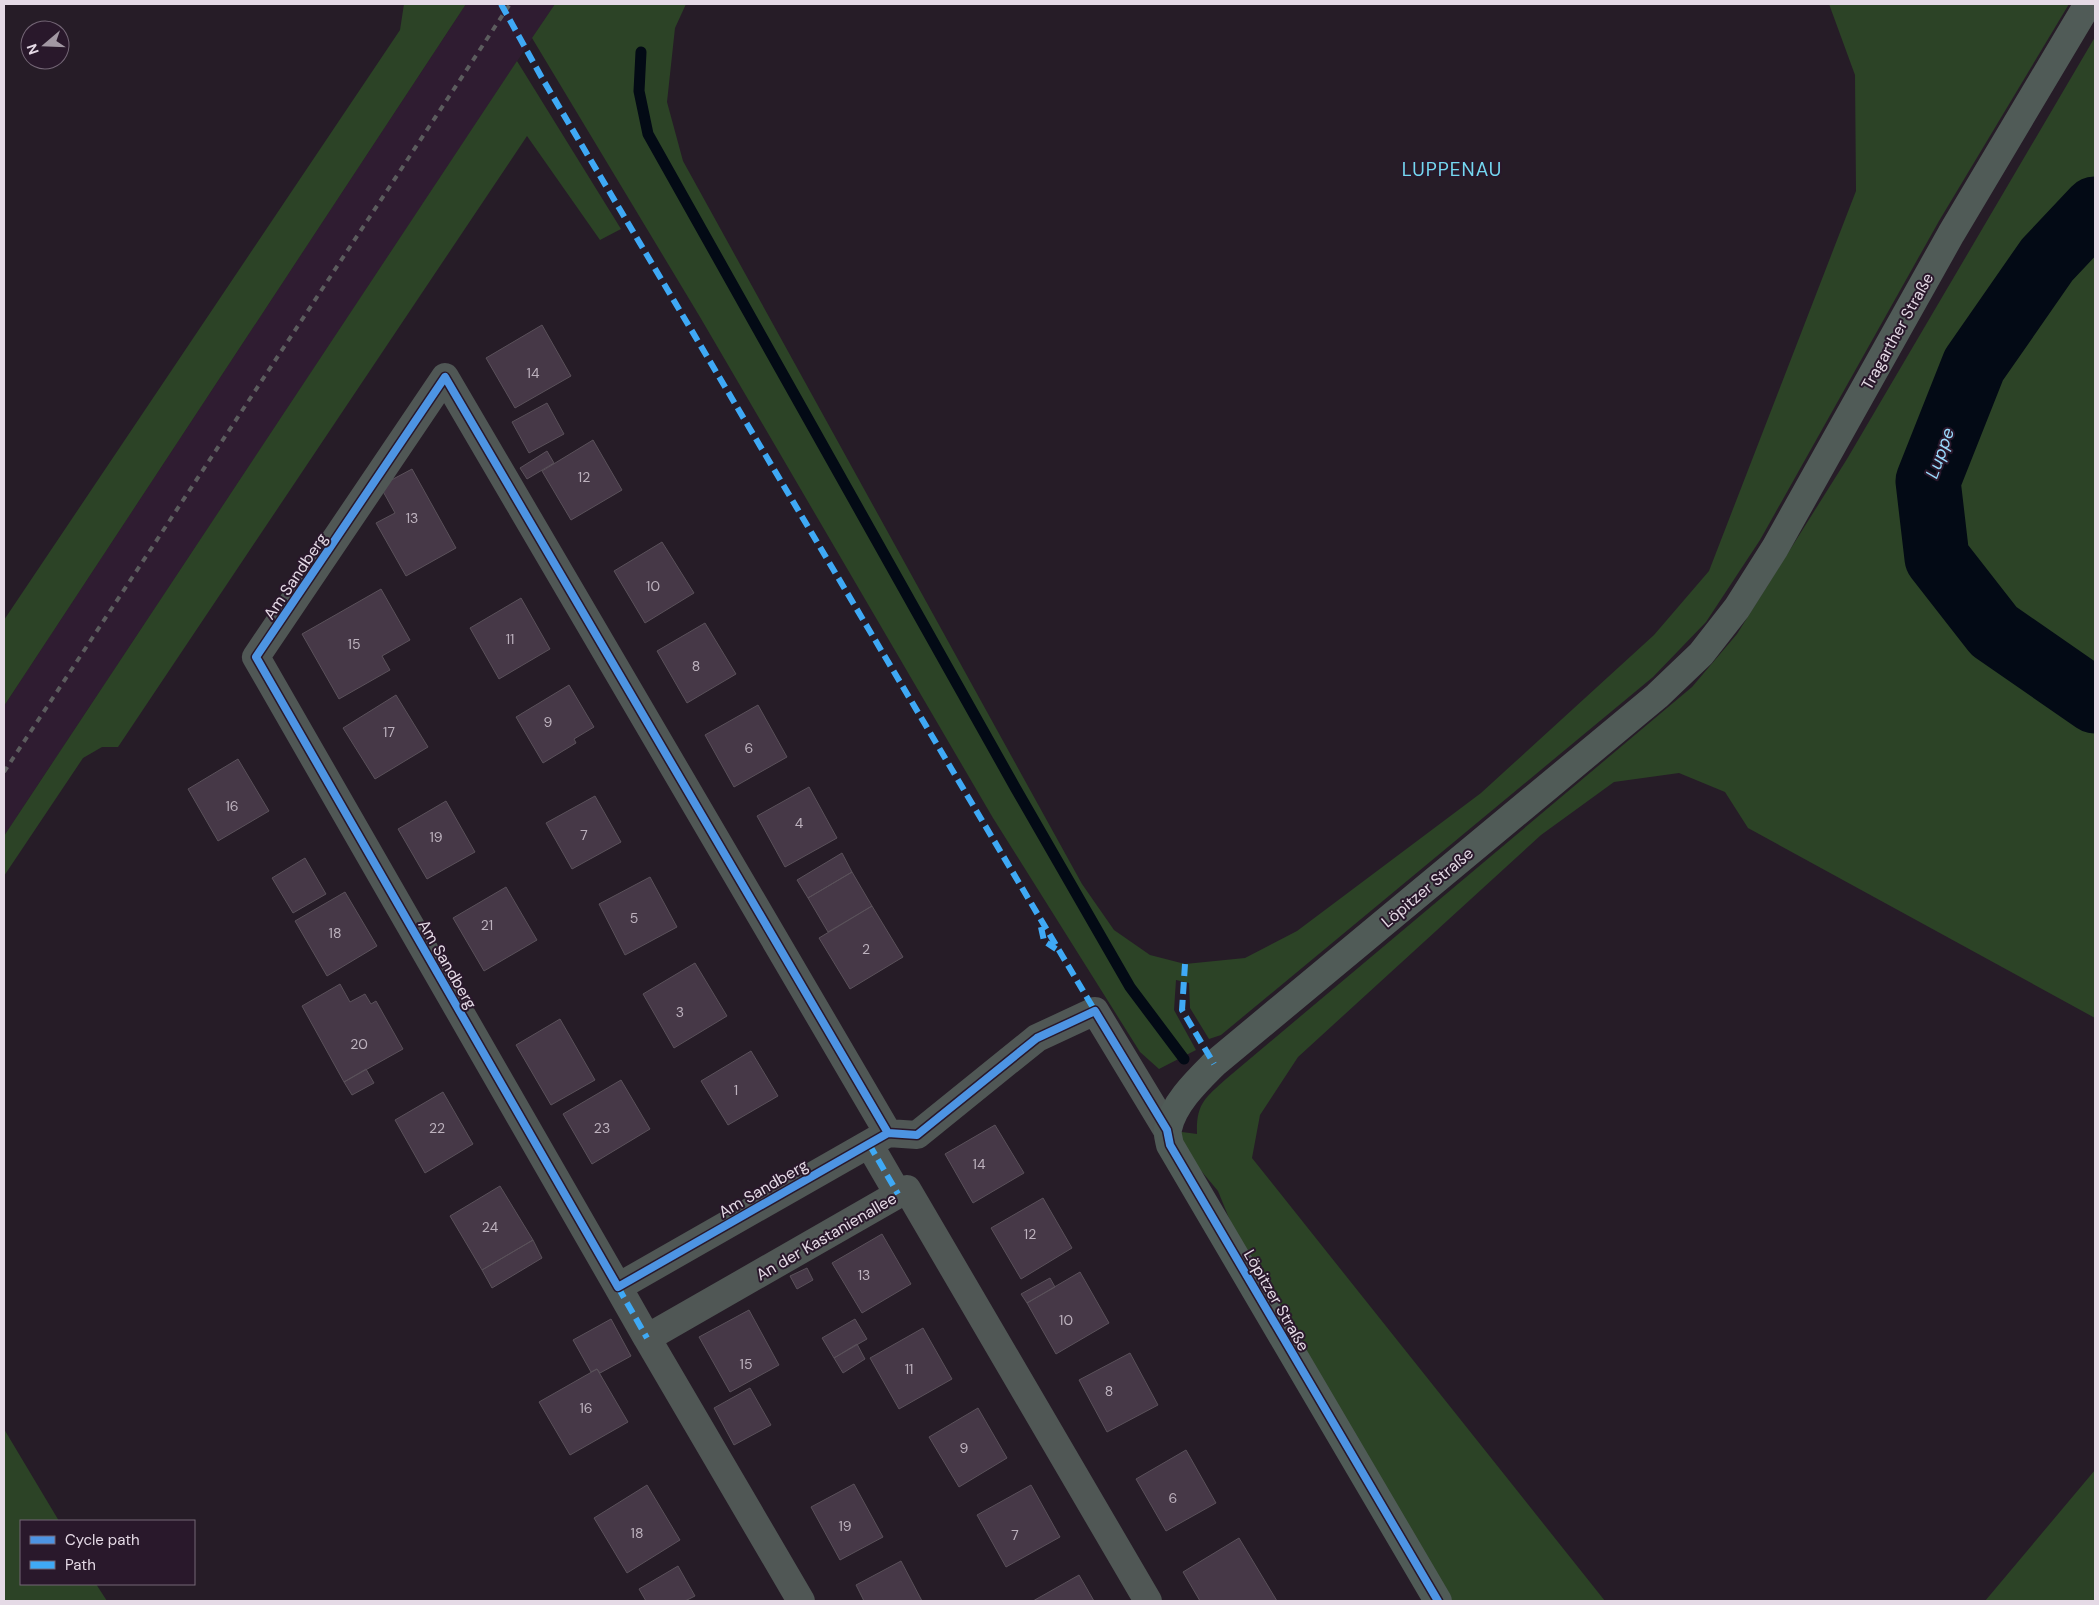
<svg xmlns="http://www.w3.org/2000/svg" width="2099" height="1605" font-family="'DM Sans',sans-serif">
	<rect width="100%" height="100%" fill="#261c27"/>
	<path fill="#2f1c31" d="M466 4H555L4 836V706Z"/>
	<path fill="#2c4326" d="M404 4H466L4 706V620L400 30Z
		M555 4H686L675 28 667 102 683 161 1082 884 1114 930 1150 955 1185 964 1245 958 1297 931 1481 793 1654 635 1709 571 1856 191 1855 75 1829 4H2069L1939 221 1760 540 1706 622 1653 677 1221 1035 1209 1039 1190 1008 1189 983 1176 980 1174 1010 1196 1050 1159 1069 1140 1052 993 818 700 317 532 38Z
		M2095 37V1018L1748 828 1725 792 1679 773 1614 782 1541 835 1298 1057 1260 1115 1252 1158 1605 1601H1440L1242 1250 1218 1191 1167 1130 1197 1134C1196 1104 1205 1098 1226 1079L1692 687 1737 634 1847 459Z
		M517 61 621 229 600 240 527 136 118 747H102L83 758 4 876V836Z
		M4 1429 59 1521H21V1584H96L107 1601H4Z
		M2095 1470V1601H1985Z"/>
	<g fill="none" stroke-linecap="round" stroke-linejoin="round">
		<path stroke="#030a15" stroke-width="11" d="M641 52 639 91 648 134 1016 789 1130 987 1184 1059"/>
		<path stroke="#030a15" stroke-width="65" d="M2095 209 2047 260 1974 365 1928 481 1937 558 1994 631 2095 701"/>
	</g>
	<path fill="#463847" stroke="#5a515a" d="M542 325 571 376 515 408 486 358Z
		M547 403 564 434 529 453 512 422Z
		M593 440 622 490 571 520 542 471Z
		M547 451 554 463 527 479 520 468Z
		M412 469 456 548 406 576 376 523 395 513 380 486Z
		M662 542 694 593 645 623 614 571Z
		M381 589 410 640 382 656 390 670 339 699 302 634Z
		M521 598 550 649 499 679 470 628Z
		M705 623 736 674 687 703 657 651Z
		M569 685 594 727 574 739 576 743 543 763 516 717Z
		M396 695 428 747 375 779 343 728Z
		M758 705 787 757 734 787 705 735Z
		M238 759 269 811 218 841 188 789Z
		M809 787 837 838 785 867 757 816Z
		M595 796 621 842 572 869 546 823Z
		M446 801 475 852 427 879 398 829Z
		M842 853 852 872 808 898 797 880Z
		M305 858 326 894 293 913 272 878Z
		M852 872 872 906 828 932 808 898Z
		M650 877 677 927 625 955 599 904Z
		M506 887 537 940 484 971 453 918Z
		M345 892 377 946 327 976 295 921Z
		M872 906 903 957 850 989 819 938Z
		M695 963 727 1016 674 1048 643 994Z
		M340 984 350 1002 365 994 371 1004 376 1001 403 1049 344 1082 302 1006Z
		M560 1019 595 1080 551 1105 516 1045Z
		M751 1051 778 1096 728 1125 701 1081Z
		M366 1069 374 1083 352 1095 344 1082Z
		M621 1080 650 1129 592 1164 563 1114Z
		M443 1092 473 1144 425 1173 395 1120Z
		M995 1125 1024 1173 973 1203 945 1154Z
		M500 1186 533 1240 482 1270 450 1216Z
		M1043 1198 1072 1248 1021 1279 991 1228Z
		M882 1234 911 1284 862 1313 832 1263Z
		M533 1240 542 1258 492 1288 482 1270Z
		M807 1268 813 1280 797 1289 790 1276Z
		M1080 1272 1109 1323 1056 1354 1027 1303Z
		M1050 1278 1055 1287 1027 1303 1021 1294Z
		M749 1310 779 1365 730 1392 699 1337Z
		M611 1319 631 1356 600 1373 597 1369 591 1372 573 1340Z
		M855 1319 867 1339 834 1358 822 1338Z
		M923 1328 952 1379 899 1409 870 1358Z
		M857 1344 865 1359 843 1373 834 1358Z
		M1130 1353 1158 1405 1107 1432 1079 1380Z
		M597 1369 628 1422 570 1455 539 1402Z
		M750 1388 771 1425 734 1445 714 1408Z
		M978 1408 1007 1458 959 1487 929 1437Z
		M1186 1450 1216 1503 1166 1531 1136 1479Z
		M854 1484 883 1537 840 1560 811 1507Z
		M647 1485 680 1540 627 1573 594 1518Z
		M1031 1485 1060 1537 1006 1567 977 1515Z
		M1239 1538 1277 1601H1200L1183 1572Z
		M901 1561 922 1601H864L856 1585Z
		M678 1566 695 1596 685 1601H646L639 1589Z
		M1079 1575 1094 1601H1033Z"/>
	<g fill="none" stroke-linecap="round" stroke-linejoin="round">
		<path stroke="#505755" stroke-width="28" d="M888 1133 445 377 256 657 618 1287 888 1133 917 1135 1037 1038 1095 1011 1167 1130
			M869 1144 898 1194
			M618 1287 647 1338
			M801 1601 647 1338 907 1189 1148 1601"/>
		<path stroke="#505b57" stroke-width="28" d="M1438 1601 1170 1145C1169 1140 1167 1134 1168 1129 1173 1104 1197 1081 1214 1064L1657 696 1701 654 1737 608 1775 548 1951 234 2088 4"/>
		<path stroke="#5c5c5e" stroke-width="4" stroke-dasharray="6 6" stroke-linecap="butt" d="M4 772 510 4"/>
		<path stroke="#3fa9f5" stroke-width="6" stroke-dasharray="12 6" stroke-linecap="butt" d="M501 4 542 78 1095 1011
			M1041 927 1044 941 1056 949
			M1185 964 1182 1010 1214 1064
			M869 1144 898 1194
			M618 1287 647 1338"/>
		<g stroke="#29182b" stroke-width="11">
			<path id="cycleway" d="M888 1133 445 377 256 657 618 1287 888 1133 917 1135 1037 1038 1095 1011 1167 1130 1170 1145 1438 1601"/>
		</g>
		<use href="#cycleway" stroke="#4d94e3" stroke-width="8"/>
	</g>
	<g text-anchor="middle" stroke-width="4" stroke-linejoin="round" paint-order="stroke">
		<g font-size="14" fill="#bdb2be">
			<text x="533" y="378">14</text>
			<text x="584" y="482">12</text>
			<text x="412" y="523">13</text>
			<text x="653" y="591">10</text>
			<text x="510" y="644">11</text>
			<text x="354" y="649">15</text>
			<text x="696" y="671">8</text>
			<text x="548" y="727">9</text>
			<text x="389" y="737">17</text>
			<text x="749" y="753">6</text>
			<text x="232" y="811">16</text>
			<text x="799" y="828">4</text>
			<text x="584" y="840">7</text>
			<text x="436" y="842">19</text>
			<text x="634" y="923">5</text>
			<text x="487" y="930">21</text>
			<text x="335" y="938">18</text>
			<text x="866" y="954">2</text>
			<text x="680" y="1017">3</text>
			<text x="359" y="1049">20</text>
			<text x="736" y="1095">1</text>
			<text x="437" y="1133">22</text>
			<text x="602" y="1133">23</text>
			<text x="979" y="1169">14</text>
			<text x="490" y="1232">24</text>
			<text x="1030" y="1239">12</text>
			<text x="864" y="1280">13</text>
			<text x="1066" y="1325">10</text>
			<text x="746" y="1369">15</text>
			<text x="909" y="1374">11</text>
			<text x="1109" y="1396">8</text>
			<text x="586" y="1413">16</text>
			<text x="964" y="1453">9</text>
			<text x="1173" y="1503">6</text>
			<text x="845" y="1531">19</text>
			<text x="637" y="1538">18</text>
			<text x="1015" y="1540">7</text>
		</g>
		<g font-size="16" fill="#e5dae6" stroke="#29182b">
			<text transform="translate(1897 331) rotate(-61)" y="6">Tragarther Straße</text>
			<text transform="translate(295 576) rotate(-56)" y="6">Am Sandberg</text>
			<text transform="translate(1427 887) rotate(-40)" y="6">Löpitzer Straße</text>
			<text transform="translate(448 964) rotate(60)" y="6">Am Sandberg</text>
			<text transform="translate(763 1188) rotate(-30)" y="6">Am Sandberg</text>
			<text transform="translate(826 1236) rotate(-30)" y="6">An der Kastanienallee</text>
			<text transform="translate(1277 1300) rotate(60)" y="6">Löpitzer Straße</text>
		</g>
		<g font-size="18" font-style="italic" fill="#99d9fb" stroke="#29182b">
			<text transform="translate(1940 453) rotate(-70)" y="6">Luppe</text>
		</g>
		<g font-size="19" letter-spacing="1" fill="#75d8f2" stroke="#29182b">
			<text x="1452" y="176">LUPPENAU</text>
		</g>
	</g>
	<rect width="2099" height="1605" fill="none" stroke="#e5dae6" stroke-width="10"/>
	<rect x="20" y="1520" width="175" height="65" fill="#29182b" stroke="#746676"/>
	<rect x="30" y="1536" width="25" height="8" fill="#4d94e3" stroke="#746676"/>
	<text x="65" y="1545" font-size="15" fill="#e5dae6">Cycle path</text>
	<rect x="30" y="1561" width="25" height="8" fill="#3fa9f5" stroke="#746676"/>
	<text x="65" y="1570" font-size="15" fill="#e5dae6">Path</text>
	<g transform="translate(45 45) rotate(251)"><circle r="24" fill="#29182b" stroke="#746676"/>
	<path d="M0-4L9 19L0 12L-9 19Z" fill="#a298a3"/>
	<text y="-8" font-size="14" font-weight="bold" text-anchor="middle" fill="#e5dae6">N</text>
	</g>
</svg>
